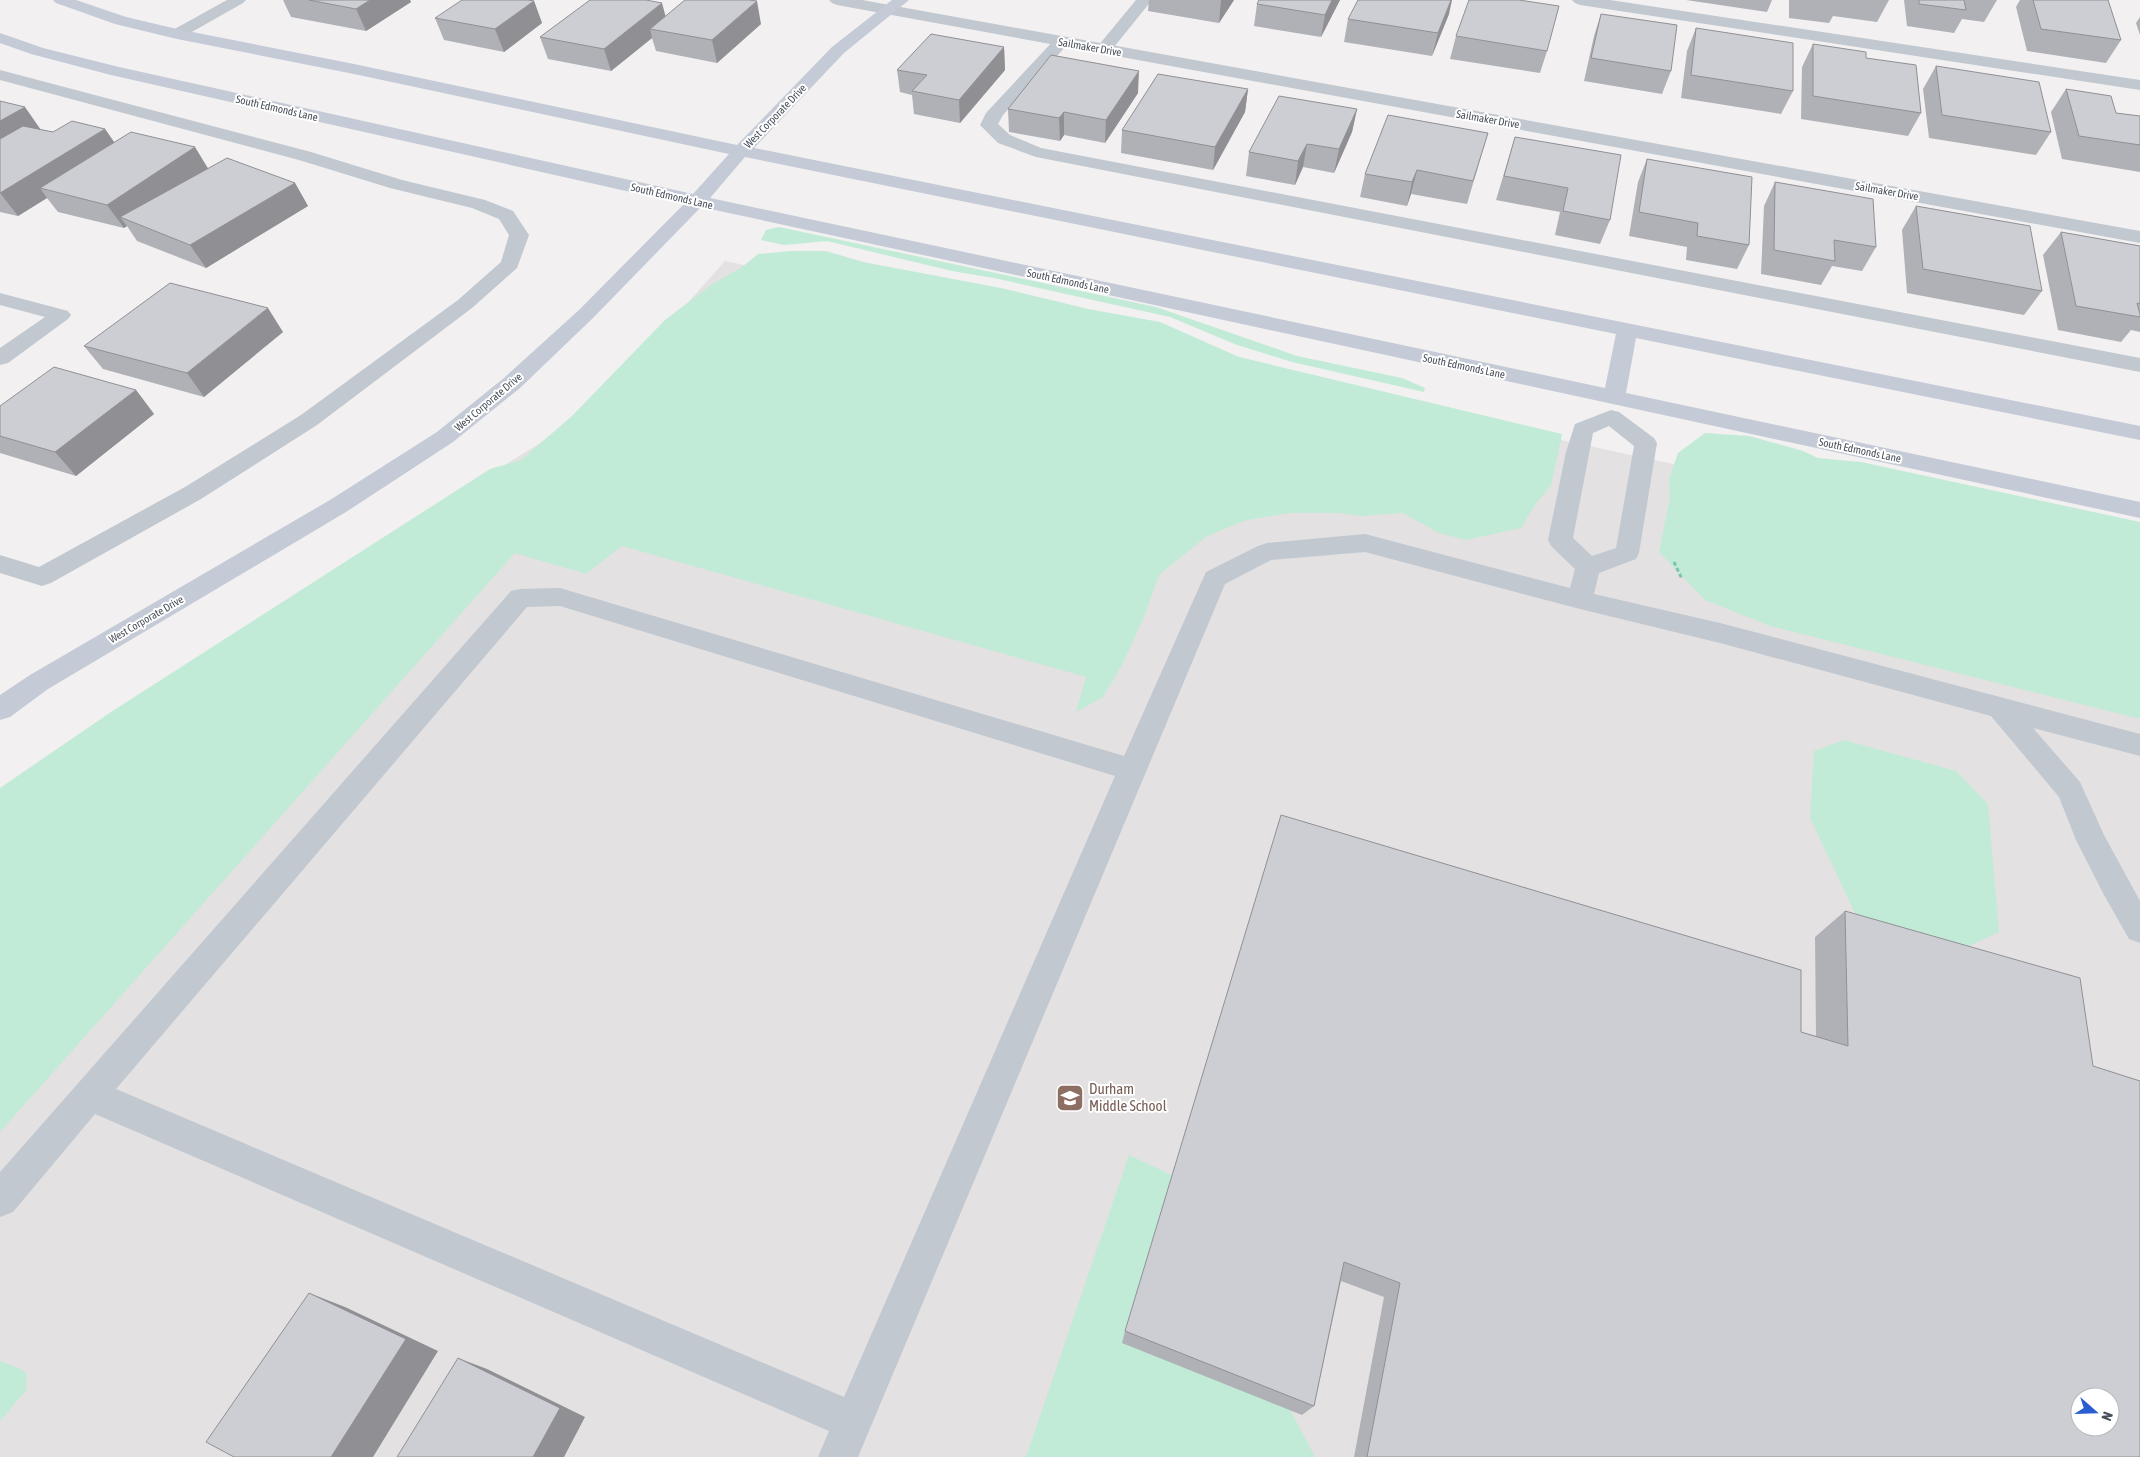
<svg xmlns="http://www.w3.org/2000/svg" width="2140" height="1457" font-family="'Asap Condensed',sans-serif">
	<rect width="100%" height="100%" fill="#f2f0f0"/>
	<path fill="#e3e1e1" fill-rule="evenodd" d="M725 261 2140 564V1457H0V799L377 545 591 411ZM2080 1397H2110V1427H2080Z"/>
	<path fill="#c2ebd7" d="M779 227 1156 307 1297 356 1402 378 1425 388 1424 392 1292 362 1237 345 1170 317 994 278 952 271 827 241 784 245 761 240 766 230Z
		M791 251H826L863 262 1001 288 1088 309 1160 322 1239 357 1562 434 1551 485 1535 505 1521 528 1466 540 1439 533 1403 513 1360 516 1339 513H1290L1247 520 1207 536 1159 575 1144 617 1122 665 1103 697 1076 712 1086 677 622 546 586 574 515 553 0 1132V788L111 712 490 469 521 460 572 416 665 320 711 285 742 267 758 254Z
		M1705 433 1749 436 1803 451 1818 458 1861 462 2140 522V719L1770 626 1705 600 1659 552 1670 497 1669 479 1678 453Z
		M1844 740 1956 771 1988 804 1999 932 1956 952 1861 926 1810 818 1814 751Z
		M1129 1155 1178 1178 1284 1398 1315 1457H1026Z
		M0 1361 21 1369 27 1374 26 1390 0 1421Z"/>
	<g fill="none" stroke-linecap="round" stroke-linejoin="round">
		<path stroke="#7dc6ab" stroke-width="3" stroke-dasharray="4 2.5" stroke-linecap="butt" d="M1674 562 1682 579"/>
		<path fill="#c1c8d0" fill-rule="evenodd" d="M1136 0H1152L1110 52H1098L1096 49 1098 46Z
			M1572 0H1610L2140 80V90L1580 5 1575 3Z
			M1061 37 1067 39 1069 42 1067 45 1003 115 998 124 1010 135 1041 148 2140 358V372L1036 157 998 143 980 125 986 113 1055 39Z
			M0 70 311 152 402 180 485 200 513 211 529 235 517 268 472 308 317 425 201 499 51 583 42 586 0 573V555L39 567 185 487 301 415 458 300 501 262 509 235 499 219 472 208 390 188 299 160 0 80Z
			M1611 410 1619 412 1654 438 1657 443 1639 553 1636 559 1599 573 1594 594 1720 623 2140 734V756L2033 728 2080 782 2104 835 2140 901V943L2129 939 2104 895 2076 840 2059 797 1991 716 1720 643 1580 609 1365 552 1271 560 1225 584 858 1457H818L829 1431 95 1114 13 1212 0 1217V1172L511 591 520 589 560 588 1124 756 1206 572 1258 546 1267 543 1365 534 1570 588 1575 569 1551 546 1548 540 1566 452 1575 424ZM1609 426 1634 446 1616 548 1592 556 1573 538 1593 433ZM560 606 1115 776 844 1397 116 1089 527 607Z"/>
		<path fill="#c1c8d0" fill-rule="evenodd" d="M227 0H246L243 3 183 37H171L169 34 171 31Z
			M829 0H862L2140 231V243L837 5 832 3Z
			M0 293 68 311 71 315 68 319 8 363 0 365V348L45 317 0 305Z"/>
		<path fill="#c4cad6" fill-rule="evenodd" d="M53 0H76L126 17 177 29 354 64 737 145 832 47 892 0H909L844 53 754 148 2140 426V440L1636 338 1626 393 2140 502V518L701 207 593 318 520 388 453 442 346 512 48 689 10 717 0 720V695L30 675 330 500 437 432 504 378 579 310 684 204 111 75 31 54 0 43V33L43 48 119 67 693 194 729 154 354 74 177 39 115 24 56 3ZM745 157 1616 334 1605 388 710 198Z"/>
	</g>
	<path fill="#b0b1b6" d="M283 0H410L411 2 366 31 291 17Z
		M530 0 534 1 542 23 504 52 444 40 435 18Z
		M1149 0H1234L1219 23 1148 11Z
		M1259 0H1340L1321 37 1254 26 1257 4Z
		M1686 0H1772L1767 12Z
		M1789 0H1889L1877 22 1833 16 1829 23 1789 18Z
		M1904 0H1997L1984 22 1962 19 1954 33 1907 26Z
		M2020 0H2108L2121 40 2106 63 2027 51 2016 7Z
		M1449 14 1432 56 1344 42 1348 19Z
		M1601 14 1671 71 1662 94 1584 81 1594 36Z
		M665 16 761 24 717 63 656 51 652 38 611 71 548 59 540 37Z
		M2140 17V35L2136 23Z
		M1696 28 1793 91 1781 114 1681 98 1687 51Z
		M1456 36 1547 51 1540 73 1450 59Z
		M1813 44 1866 58 1921 113 1908 136 1801 119 1802 67Z
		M1004 47 1005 70 960 123 914 114 912 95 900 92 897 70Z
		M1936 66 2051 132 2036 155 1929 138 1923 89Z
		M1248 89 1245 112 1213 170 1121 153 1122 130Z
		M2066 89 2116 113 2140 116V172L2062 159 2051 112Z
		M1138 93 1105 143 1064 135 1060 141 1009 132 1008 109Z
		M0 101 41 130 53 132 105 129 114 142 208 168 295 183 308 206 206 268 137 241 127 226 124 228 58 212 47 198 18 216 0 212Z
		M1357 109 1352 132 1334 173 1303 167 1295 185 1246 176 1249 152Z
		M1488 133 1467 204 1411 194 1407 206 1360 197 1365 174Z
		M1515 137 1610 220 1600 244 1555 235 1560 212 1496 200Z
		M1647 159 1749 245 1737 269 1686 260 1687 247 1629 236 1638 182Z
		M1775 182 1876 247 1862 271 1832 266 1821 285 1761 274 1764 206Z
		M1916 206 2042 291 2024 315 1907 293 1902 230Z
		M2061 232 2140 246V332L2131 330 2121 342 2058 330 2043 255Z
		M283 332 204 397 103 369 84 346Z
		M136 390 154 414 76 476 0 453V406Z
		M1845 911 2093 1066 2140 1457H1354L1384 1297 1341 1281 1314 1406 1302 1415 1122 1343 1125 1331 1801 1032 1816 1036 1815 937Z"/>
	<path fill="#909094" d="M370 0H410L411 2 366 31 356 9Z
		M508 0H530L531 3 534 1 542 23 504 52 495 29Z
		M1221 0H1234L1219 23Z
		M1332 0H1340L1321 37 1325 15Z
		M1451 0H1452L1449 14 1432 56 1438 33Z
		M757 1 761 24 717 63 712 40Z
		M662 3 668 25 650 29 652 38 611 71 604 49Z
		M1004 47 1005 70 960 123 959 100Z
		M1139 71 1138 93 1105 143 1106 120Z
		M1248 89 1245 112 1213 170 1215 147Z
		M25 107 41 130 0 154V121Z
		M1357 109 1352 132 1334 173 1339 149Z
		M1064 112V135L1060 141 1059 118Z
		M105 129 121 152 40 188 47 198 18 216 0 193Z
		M1307 144 1303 167 1295 185 1298 161Z
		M195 147 209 170 120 217 127 226 124 228 107 205Z
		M1417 170 1411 194 1407 206 1412 182Z
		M295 183 308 206 206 268 190 245Z
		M268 308 283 332 204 397 187 373Z
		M136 390 154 414 76 476 55 452Z
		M309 1293 345 1307 438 1351 373 1457H331Z
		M458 1358 487 1369 585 1417 564 1457H533Z"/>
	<path fill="#cdced4" stroke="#909094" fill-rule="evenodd" d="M309 0H370L356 9Z
		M462 0H528L534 1 495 29 435 18Z
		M590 0H646L662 3 604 49 540 37Z
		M685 0H749L757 1 712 40 650 29Z
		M1259 0H1332L1325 15 1257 4Z
		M1358 0H1451L1438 33 1348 19Z
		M1469 0H1519L1559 6 1547 51 1456 36Z
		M1919 0H1964L1966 10 1919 4Z
		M2033 0H2108L2121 40 2041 29Z
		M1601 14 1677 25 1671 71 1591 58Z
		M1696 28 1793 43V91L1691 75Z
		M931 34 1004 47 959 100 912 91 927 75 897 70Z
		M1813 44 1866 52V58L1916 65 1921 113 1813 96Z
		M1051 55 1139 71 1106 120 1064 112 1059 118 1008 109Z
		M1936 66 2039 82 2051 132 1942 115Z
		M1158 74 1248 89 1215 147 1122 130Z
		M2066 89 2111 96 2116 113 2140 116V145L2079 136Z
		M1279 96 1357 109 1339 149 1307 144 1298 161 1249 152Z
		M0 101 25 107 0 121Z
		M1388 115 1488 133 1473 181 1417 170 1412 182 1365 174Z
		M72 121 105 129 0 193V139L23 126 53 132Z
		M131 132 195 147 107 205 40 188Z
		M1515 137 1621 155 1610 220 1563 211 1568 188 1504 176Z
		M227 158 295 183 190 245 120 217Z
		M1647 159 1752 177 1749 245 1697 236 1698 223 1639 212Z
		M1775 182 1873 199 1876 247 1834 240 1835 261 1774 250Z
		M1916 206 2030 226 2042 291 1923 269Z
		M2061 232 2140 246V304L2137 303 2140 314V317L2076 306Z
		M170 283 268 308 187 373 84 346Z
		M54 367 136 390 55 452 0 436V406Z
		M1281 815 1801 970V1032L1848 1046 1845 911 2080 978 2093 1066 2140 1081V1457H1367L1400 1283 1344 1262 1314 1406 1125 1331ZM2080 1397H2110V1427H2080Z
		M309 1293 406 1339 331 1457H234L206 1442Z
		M458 1358 560 1408 533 1457H397Z"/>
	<defs>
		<g id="school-square" transform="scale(1.4375)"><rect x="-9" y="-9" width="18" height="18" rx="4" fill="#8d6e63" stroke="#fff"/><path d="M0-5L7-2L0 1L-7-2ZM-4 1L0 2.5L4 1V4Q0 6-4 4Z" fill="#fff"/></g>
	</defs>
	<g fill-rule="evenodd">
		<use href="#school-square" x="1070" y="1098"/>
	</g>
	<g text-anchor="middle" stroke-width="4" stroke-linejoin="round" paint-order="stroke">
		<g font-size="11" fill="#49505b" stroke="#fff">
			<text transform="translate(1090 47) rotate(10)" y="4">Sailmaker Drive</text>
			<text transform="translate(277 108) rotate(13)" y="4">South Edmonds Lane</text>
			<text transform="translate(775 116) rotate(-46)" y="4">West Corporate Drive</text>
			<text transform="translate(1488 119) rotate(10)" y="4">Sailmaker Drive</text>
			<text transform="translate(1887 191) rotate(10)" y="4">Sailmaker Drive</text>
			<text transform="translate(672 196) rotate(13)" y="4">South Edmonds Lane</text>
			<text transform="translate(1068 281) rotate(12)" y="4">South Edmonds Lane</text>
			<text transform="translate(1464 366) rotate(12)" y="4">South Edmonds Lane</text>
			<text transform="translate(488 402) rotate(-40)" y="4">West Corporate Drive</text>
			<text transform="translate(1860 450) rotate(12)" y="4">South Edmonds Lane</text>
			<text transform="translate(146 619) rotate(-30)" y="4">West Corporate Drive</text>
		</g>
		<g font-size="15" fill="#785e54" stroke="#fff" text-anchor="start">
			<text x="1089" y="1094">Durham<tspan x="1089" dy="17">Middle School</tspan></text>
		</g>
	</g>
	<g transform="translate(2095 1412) rotate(110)"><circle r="24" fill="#ffffff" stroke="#b6b9bd"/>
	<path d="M0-4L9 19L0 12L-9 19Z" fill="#295dd2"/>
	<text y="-8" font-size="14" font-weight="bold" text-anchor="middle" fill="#49505b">N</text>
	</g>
</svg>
